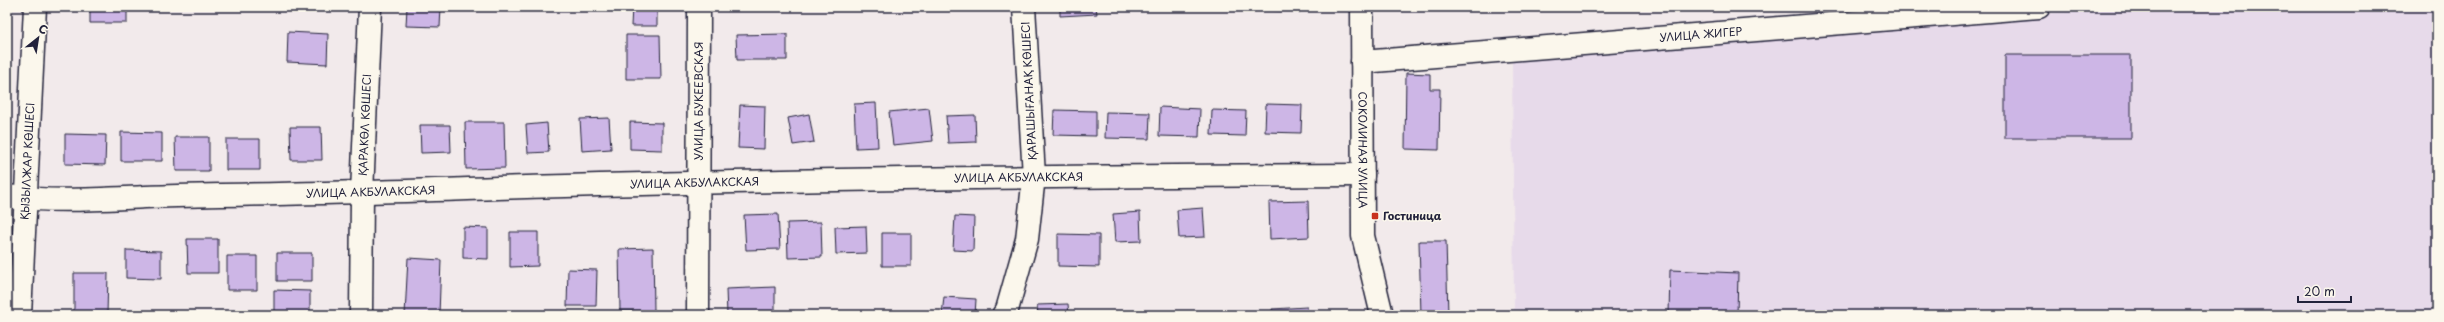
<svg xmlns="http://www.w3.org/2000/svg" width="2444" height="322" font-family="'Playpen Sans',sans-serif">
	<rect width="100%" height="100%" fill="#f2eaeb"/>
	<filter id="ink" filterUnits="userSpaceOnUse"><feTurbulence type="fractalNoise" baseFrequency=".025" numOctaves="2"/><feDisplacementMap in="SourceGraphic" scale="8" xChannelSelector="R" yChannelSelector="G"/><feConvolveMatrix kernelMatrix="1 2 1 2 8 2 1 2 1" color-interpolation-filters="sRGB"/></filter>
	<g filter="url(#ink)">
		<path fill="#e7daea" d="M2128 7H2437V315H1514L1512 58Z"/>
		<path fill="#cdb6e6" stroke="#22223b" d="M90 7H127V23H90Z
			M407 7H441L440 27 406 26Z
			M632 7H657V26H631Z
			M743 7H778L743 8Z
			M1060 7H1096L1097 14 1060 16Z
			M1263 7H1300V12L1263 10Z
			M1506 7H1543V9H1506Z
			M288 32 328 34 327 64 287 62Z
			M787 34V60H737L736 35Z
			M626 35H660L661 79H626Z
			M2005 55H2131V138H2005Z
			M1406 73 1430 74V89H1440L1439 150 1405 149Z
			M876 103 878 147 856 148 854 104Z
			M1266 104 1302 105 1301 133 1265 132Z
			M740 105 765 106 764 149 738 148Z
			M1160 107 1200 109 1199 137 1159 136Z
			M929 108 933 141 893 145 889 112Z
			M1054 110 1096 111V136L1053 135Z
			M1212 110 1246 111 1245 136 1211 135Z
			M1106 112 1150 113 1149 139 1105 138Z
			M809 114 814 142 793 145 788 118Z
			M975 115 976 142 948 143 946 116Z
			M609 118 611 149 582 151 580 119Z
			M465 122H504L505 168 466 169Z
			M630 122 662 123V150L630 149Z
			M547 123 549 152 528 153 526 125Z
			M420 125H450L451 152 421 153Z
			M290 127H321L322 160H291Z
			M121 132 162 133V161H121Z
			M65 134 106 135 105 165 65 164Z
			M175 137H209V171H176Z
			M226 139H260V170H226Z
			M1308 201 1309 237 1270 239 1269 202Z
			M1203 208 1205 237 1179 238 1177 210Z
			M1140 212 1141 241 1115 242 1113 214Z
			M778 214 780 249 746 250 744 215Z
			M955 216 974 217 973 251 953 250Z
			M821 222 822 257 788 258 787 223Z
			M866 226 867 253 836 254 835 227Z
			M463 227 488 228V259L463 258Z
			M510 232H538V266L510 267Z
			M882 233H911V266H882Z
			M1058 234 1099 235V267L1058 266Z
			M187 239H218V273H188Z
			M1419 241H1446L1448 315H1421Z
			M653 248 654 311H620L619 249Z
			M126 250 161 251V279L126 278Z
			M277 253H312V281H277Z
			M227 256H257V290H227Z
			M408 258 441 260 439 315H405Z
			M568 269 597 270 596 306H567Z
			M1670 270 1738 273 1737 315H1669Z
			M74 273H108L107 315H74Z
			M775 287V315H727L726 289Z
			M274 290 310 291V315H274Z
			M944 297 976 299 975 315H942Z
			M1068 304 1069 315H1038L1037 305Z
			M1307 307 1308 315H1273L1272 309Z"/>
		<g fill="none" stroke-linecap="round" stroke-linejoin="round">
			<g stroke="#22223b" stroke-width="25">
				<g id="minor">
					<path id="s1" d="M1362 7 1363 236 1382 315"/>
					<path id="s2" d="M1362 62 2039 7"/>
					<path id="s3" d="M7 196C60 204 123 197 177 196 284 194 391 192 497 188 786 179 1074 176 1363 175"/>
					<path id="s4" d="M20 315 35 7"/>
					<path id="s5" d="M361 315 362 193 370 7"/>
					<path id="s6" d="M698 315 699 7"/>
					<path d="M1003 315 1007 310 1027 239 1034 176 1024 7"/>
				</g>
			</g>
			<use href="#minor" stroke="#fbf7ec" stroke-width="22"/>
		</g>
	</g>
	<rect fill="#c8321e" stroke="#fbf7ec" stroke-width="1.5" x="1371" y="212" width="8" height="8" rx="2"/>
	<g text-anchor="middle" stroke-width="3" stroke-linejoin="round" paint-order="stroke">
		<g font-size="11" fill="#22223b" stroke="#fbf7ec">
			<text dy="4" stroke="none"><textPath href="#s2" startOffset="340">УЛИЦА ЖИГЕР</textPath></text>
			<text transform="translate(1029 91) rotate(-93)" y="4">ҚАРАШЫҒАНАҚ КӨШЕСІ</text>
			<text dy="4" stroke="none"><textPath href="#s6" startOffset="214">УЛИЦА БУКЕЕВСКАЯ</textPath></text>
			<text dy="4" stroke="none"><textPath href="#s5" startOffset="190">ҚАРАКӨЛ КӨШЕСІ</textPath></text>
			<text dy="4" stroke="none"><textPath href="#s1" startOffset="143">СОКОЛИНАЯ УЛИЦА</textPath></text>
			<text dy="4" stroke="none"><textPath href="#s4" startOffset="154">ҚЫЗЫЛЖАР КӨШЕСІ</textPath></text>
			<text dy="4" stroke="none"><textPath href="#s3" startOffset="1012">УЛИЦА АКБУЛАКСКАЯ</textPath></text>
			<text dy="4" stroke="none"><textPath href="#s3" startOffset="688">УЛИЦА АКБУЛАКСКАЯ</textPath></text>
			<text dy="4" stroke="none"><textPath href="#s3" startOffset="364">УЛИЦА АКБУЛАКСКАЯ</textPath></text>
		</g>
		<g font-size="11" font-weight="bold" fill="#22223b" stroke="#fbf7ec" text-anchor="start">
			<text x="1383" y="220">Гостиница</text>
		</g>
	</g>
	<rect width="2444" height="322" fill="none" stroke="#fbf7ec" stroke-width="24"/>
	<rect x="12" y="12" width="2420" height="298" fill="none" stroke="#22223b" stroke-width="1.5" filter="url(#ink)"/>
	<g transform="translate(38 38) rotate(30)" stroke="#fbf7ec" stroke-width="3" paint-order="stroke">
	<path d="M0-3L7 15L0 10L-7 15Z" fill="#22223b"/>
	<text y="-6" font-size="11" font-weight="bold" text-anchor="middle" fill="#22223b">С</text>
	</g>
	<path d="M2298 296v6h53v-6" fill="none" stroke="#22223b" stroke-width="2"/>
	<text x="2304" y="296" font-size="12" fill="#22223b" stroke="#fbf7ec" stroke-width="3" paint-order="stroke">20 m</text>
</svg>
